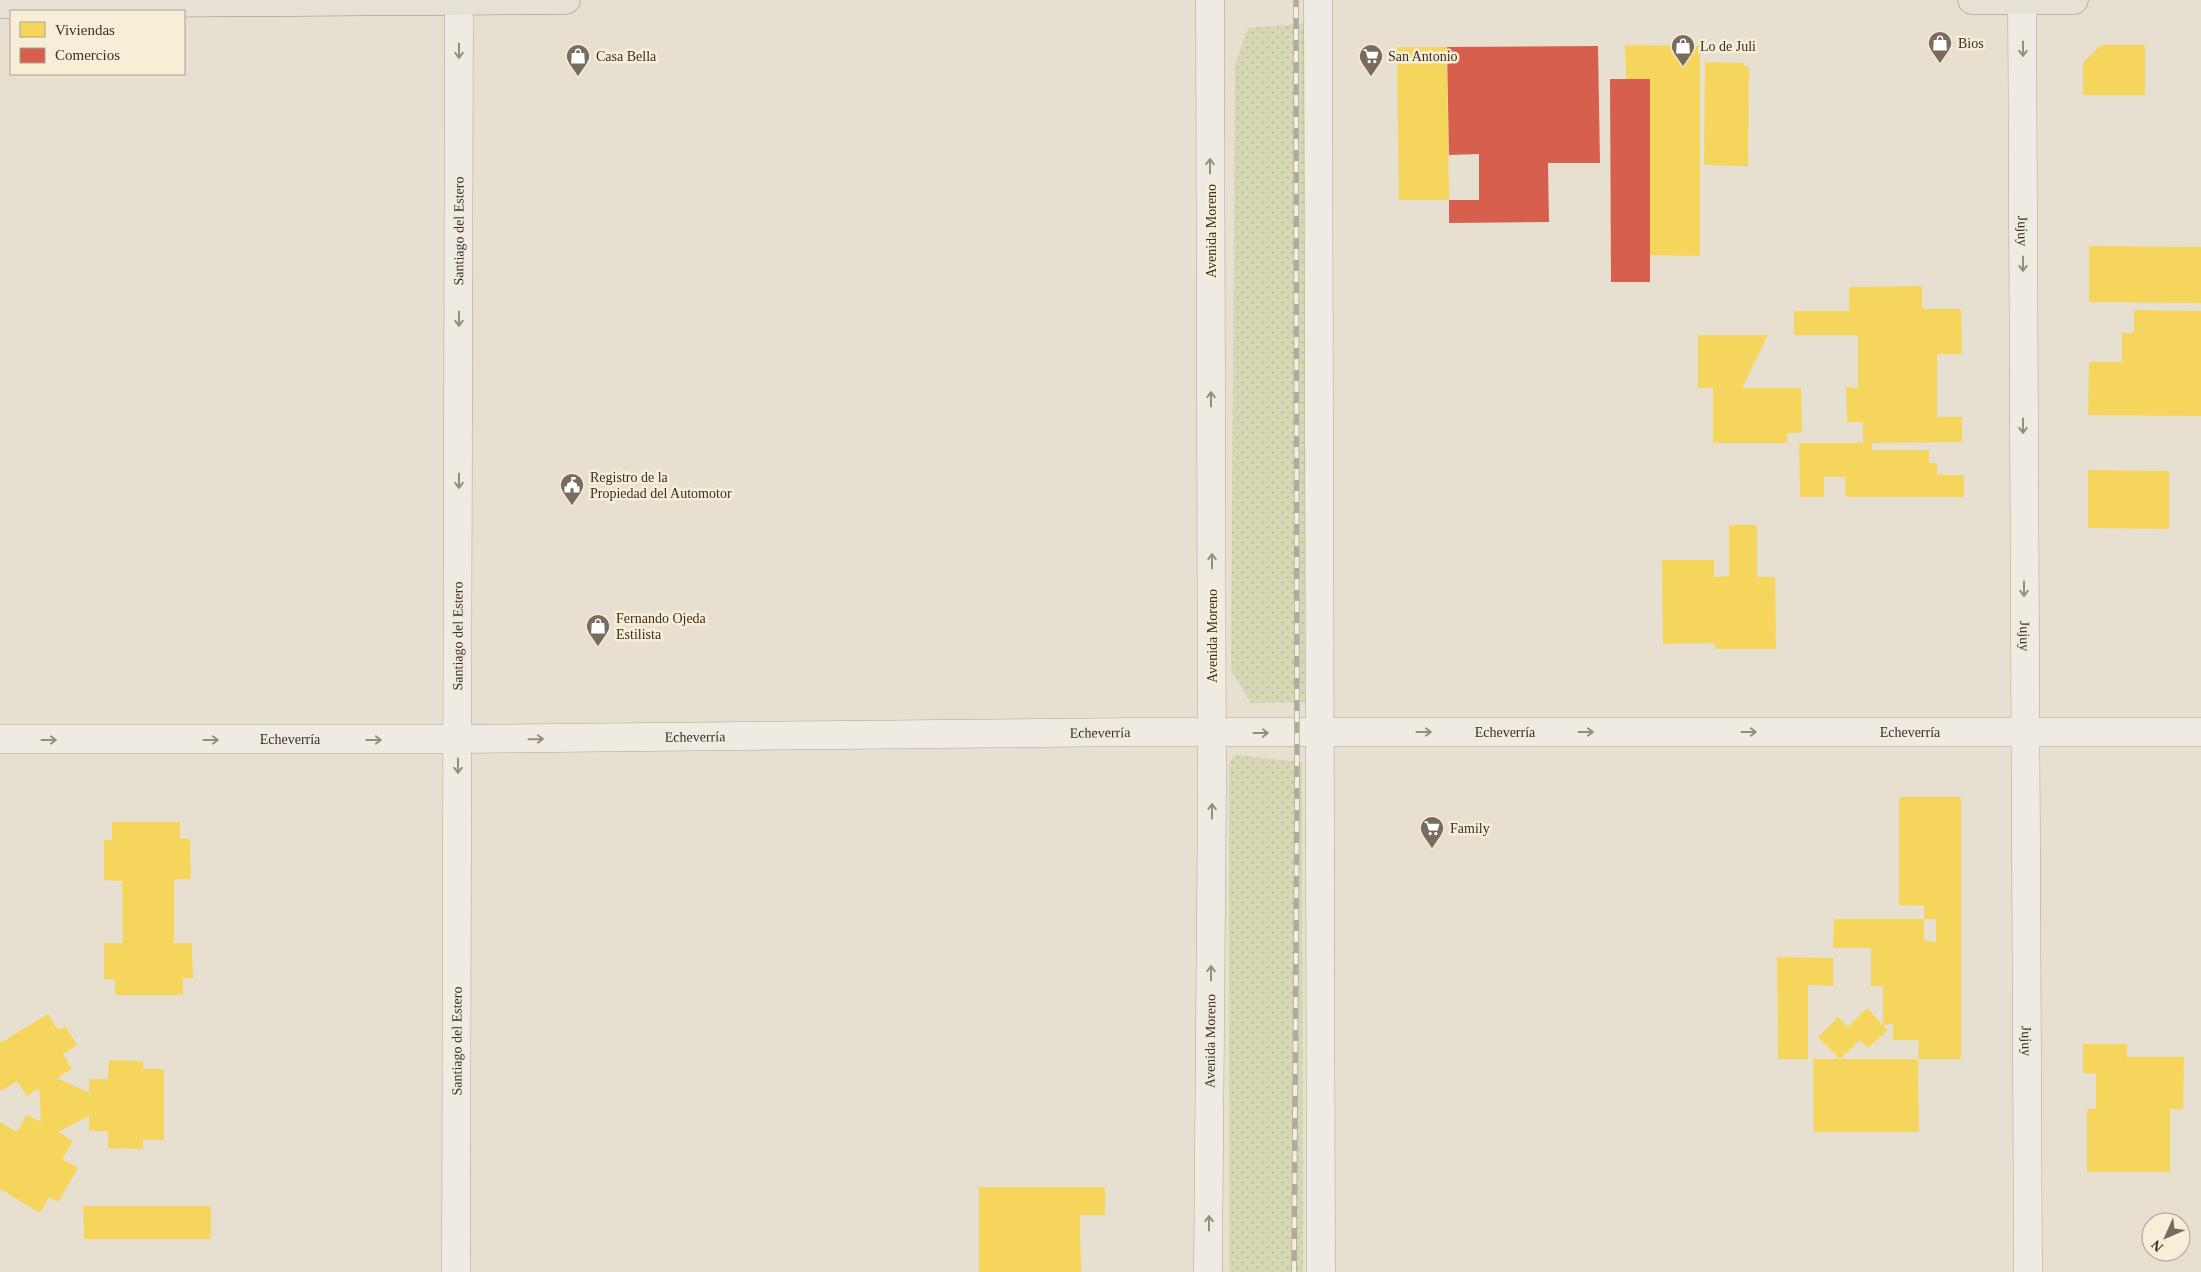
<svg xmlns="http://www.w3.org/2000/svg" width="2201" height="1272" font-family="Georgia,serif">
	<defs>
		<pattern id="grass-dots" width="8" height="8" patternUnits="userSpaceOnUse" patternTransform="scale(1.25)"><rect width="8" height="8" fill="#d6d7b3"/><path d="M2 2h.1M6 6h.1" fill="none" stroke="#b9b99a" stroke-width="1.8" stroke-linecap="round"/></pattern>
	</defs>
	<rect width="100%" height="100%" fill="#e7e0d1"/>
	<path fill="url(#grass-dots)" d="M1311 23 1309 702 1251 703 1231 670 1235 65 1248 28Z
		M1234 755 1302 762 1303 1272H1229V765Z"/>
	<path fill="#f6d55c" d="M1625 45 1700 46V256L1650 255V79H1626Z
		M2101 45H2145V95H2083V63Z
		M1397 47H1447L1449 200H1399Z
		M1705 62 1744 63V66H1749L1748 166 1704 165Z
		M2089 246 2201 247V303L2089 302Z
		M1922 286V309H1961L1962 354H1937V417H1962V442L1872 443V450H1929V463H1937V475H1964V497H1846L1845 477H1824V497H1800L1799 443H1863V422H1847L1846 387 1858 388V335H1794V311H1849V287Z
		M2134 310 2201 311V416L2088 415 2089 362H2122V333H2134Z
		M1698 335H1768L1742 388H1801L1802 433H1787V443H1713V388H1698Z
		M2088 470 2169 471V529L2088 528Z
		M1729 525H1757V577H1775L1776 649H1715V643L1663 644 1662 560H1714V577L1729 576Z
		M1899 797H1961V1059H1918L1919 1040H1893V1024L1883 1025 1888 1030 1868 1048 1860 1040 1840 1059 1818 1037 1838 1017 1848 1027 1867 1008 1883 1025V986H1871V948H1833L1834 919H1924V941L1936 942V919H1924V906L1899 905Z
		M112 822H180V838L190 839 191 879H174V943H192L193 978H183V995H115V979H104V943H123L122 881 104 880V840H112Z
		M1777 957 1833 958V986L1808 985V1059H1778Z
		M48 1014 58 1030 65 1026 77 1045 63 1054 72 1069 57 1078 89 1093V1079H108L109 1060 143 1061V1069H164V1140H143V1149L108 1148V1131H89V1116L58 1132 73 1141 62 1159 78 1168 58 1202 49 1197 40 1213 0 1189V1122L17 1132 27 1115 41 1122 39 1088 27 1096 17 1081 1 1091 0 1089V1043Z
		M2083 1044H2127V1057H2184L2183 1109H2170V1172H2087V1109H2096V1074L2083 1073Z
		M1813 1059H1918L1919 1132H1814Z
		M979 1187H1105V1215H1080L1081 1272H979Z
		M83 1206H211V1239H84Z"/>
	<path fill="#d6604d" d="M1598 46 1600 163H1548L1549 222 1449 223V200H1479V154L1449 155 1447 47Z
		M1610 79H1650V282H1611Z"/>
	<g fill="none" stroke-linecap="round" stroke-linejoin="round">
		<g stroke="#ada599" stroke-width="29">
			<g id="minor">
				<path d="M1318 0 1321 1272"/>
				<path id="s1" d="M2022 0 2028 1272"/>
				<path id="s2" d="M0 739H458L1136 732H2201"/>
				<path id="s3" d="M456 1272 459 0"/>
				<path id="s4" d="M1208 1272 1212 789 1210 0"/>
			</g>
		</g>
		<g stroke="#928b80" stroke-width="29">
			<path id="major" d="M1972 0H2074
				M0 4 566 0"/>
		</g>
		<use href="#minor" stroke="#efebe3" stroke-width="28"/>
		<use href="#major" stroke="#e6e1d4" stroke-width="28"/>
		<g stroke="#afaaa2" stroke-width="5.5">
			<path id="rail" d="M1294 1272 1297 795 1296 0"/>
		</g>
		<use href="#rail" stroke="#f7eed8" stroke-width="4" stroke-dasharray="11" stroke-linecap="butt"/>
	</g>
	<defs><path id="oneway-shaft" d="M-6 0H5M1.5-3L5.5 0L1.5 3" fill="none" stroke-width="1.6" stroke-linecap="round" stroke-linejoin="round" transform="scale(1.25)"/></defs>
	<g stroke="#968c82">
		<use href="#oneway-shaft" transform="translate(2023 49) rotate(90)"/>
		<use href="#oneway-shaft" transform="translate(459 51) rotate(90)"/>
		<use href="#oneway-shaft" transform="translate(1210 166) rotate(-90)"/>
		<use href="#oneway-shaft" transform="translate(2023 264) rotate(90)"/>
		<use href="#oneway-shaft" transform="translate(459 319) rotate(90)"/>
		<use href="#oneway-shaft" transform="translate(1211 399) rotate(-90)"/>
		<use href="#oneway-shaft" transform="translate(2023 426) rotate(90)"/>
		<use href="#oneway-shaft" transform="translate(459 481) rotate(90)"/>
		<use href="#oneway-shaft" transform="translate(1212 561) rotate(-90)"/>
		<use href="#oneway-shaft" transform="translate(2024 589) rotate(90)"/>
		<use href="#oneway-shaft" transform="translate(1424 732)"/>
		<use href="#oneway-shaft" transform="translate(1586 732)"/>
		<use href="#oneway-shaft" transform="translate(1749 732)"/>
		<use href="#oneway-shaft" transform="translate(1261 733)"/>
		<use href="#oneway-shaft" transform="translate(536 739) rotate(-1)"/>
		<use href="#oneway-shaft" transform="translate(49 740)"/>
		<use href="#oneway-shaft" transform="translate(211 740)"/>
		<use href="#oneway-shaft" transform="translate(374 740)"/>
		<use href="#oneway-shaft" transform="translate(458 766) rotate(90)"/>
		<use href="#oneway-shaft" transform="translate(1212 811) rotate(-89)"/>
		<use href="#oneway-shaft" transform="translate(1211 973) rotate(-90)"/>
		<use href="#oneway-shaft" transform="translate(1209 1223) rotate(-90)"/>
	</g>
	<defs>
		<g id="shop-pin" transform="scale(1.25)"><path d="M0 17L-7.5 6A9.5 9.5 0 1 1 7.5 6Z" fill="#786c5e" stroke="#f7eed8"/><path d="M-5-2.5h2.3a2.7 3.5 0 0 1 5.4 0H5L5.5 6h-11ZM-1.5-2.5h3a1.5 2.3 0 0 0-3 0Z" fill="#fff"/></g>
		<g id="supermarket-pin" transform="scale(1.25)"><path d="M0 17L-7.5 6A9.5 9.5 0 1 1 7.5 6Z" fill="#786c5e" stroke="#f7eed8"/><path d="M-6-5.5h2.5l.6 2H6L4.5 2H-2.5L-4.4-4H-6ZM-1.5 3.2a1.3 1.3 0 1 0 .1 0ZM3 3.2a1.3 1.3 0 1 0 .1 0Z" fill="#fff"/></g>
		<g id="civic-pin" transform="scale(1.25)"><path d="M0 17L-7.5 6A9.5 9.5 0 1 1 7.5 6Z" fill="#786c5e" stroke="#f7eed8"/><path d="M-.6-6.5H3V-4.5H.6V-3L4-1V1h2V6H-6V1h2V-1L-.6-3ZM-1.2 2.5V6h2.4V2.5Z" fill="#fff"/></g>
	</defs>
	<g fill-rule="evenodd">
		<use href="#shop-pin" x="1940" y="43"/>
		<use href="#shop-pin" x="1683" y="46"/>
		<use href="#shop-pin" x="578" y="56"/>
		<use href="#supermarket-pin" x="1371" y="56"/>
		<use href="#civic-pin" x="572" y="485"/>
		<use href="#shop-pin" x="598" y="626"/>
		<use href="#supermarket-pin" x="1432" y="828"/>
	</g>
	<g text-anchor="middle" stroke-width="5" stroke-linejoin="round" paint-order="stroke">
		<g font-size="14" fill="#3d2e20" stroke="#f7eed8" text-anchor="start">
			<text x="1958" y="48">Bios</text>
			<text x="1700" y="51">Lo de Juli</text>
			<text x="596" y="61">Casa Bella</text>
			<text x="1388" y="61">San Antonio</text>
			<text x="590" y="482">Registro de la<tspan x="590" dy="16">Propiedad del Automotor</tspan></text>
			<text x="616" y="623">Fernando Ojeda<tspan x="616" dy="16">Estilista</tspan></text>
			<text x="1450" y="833">Family</text>
		</g>
		<g font-size="14" fill="#3d2e20" stroke="#f7eed8">
			<text dy="5" stroke="none"><textPath href="#s3" startOffset="1041">Santiago del Estero</textPath></text>
			<text transform="translate(1211 231) rotate(-90)" y="5">Avenida Moreno</text>
			<text dy="5" stroke="none"><textPath href="#s1" startOffset="231">Jujuy</textPath></text>
			<text dy="5" stroke="none"><textPath href="#s3" startOffset="636">Santiago del Estero</textPath></text>
			<text transform="translate(1212 636) rotate(-90)" y="5">Avenida Moreno</text>
			<text dy="5" stroke="none"><textPath href="#s1" startOffset="636">Jujuy</textPath></text>
			<text dy="5" stroke="none"><textPath href="#s2" startOffset="1100">Echeverría</textPath></text>
			<text dy="5" stroke="none"><textPath href="#s2" startOffset="1505">Echeverría</textPath></text>
			<text dy="5" stroke="none"><textPath href="#s2" startOffset="1910">Echeverría</textPath></text>
			<text dy="5" stroke="none"><textPath href="#s2" startOffset="695">Echeverría</textPath></text>
			<text dy="5" stroke="none"><textPath href="#s2" startOffset="290">Echeverría</textPath></text>
			<text dy="5" stroke="none"><textPath href="#s3" startOffset="231">Santiago del Estero</textPath></text>
			<text dy="5" stroke="none"><textPath href="#s4" startOffset="231">Avenida Moreno</textPath></text>
			<text dy="5" stroke="none"><textPath href="#s1" startOffset="1041">Jujuy</textPath></text>
		</g>
	</g>
	<rect x="10" y="10" width="175" height="65" fill="#f7eed8" stroke="#ada18e"/>
	<rect x="20" y="22" width="25" height="15" fill="#f6d55c" stroke="#ada18e"/>
	<text x="55" y="35" font-size="15" fill="#3d2e20">Viviendas</text>
	<rect x="20" y="48" width="25" height="15" fill="#d6604d" stroke="#ada18e"/>
	<text x="55" y="60" font-size="15" fill="#3d2e20">Comercios</text>
	<g transform="translate(2166 1237) rotate(225)"><circle r="24" fill="#f7eed8" stroke="#ada18e"/>
	<path d="M0-4L9 19L0 12L-9 19Z" fill="#786c5e"/>
	<text y="-8" font-size="14" font-weight="bold" text-anchor="middle" fill="#3d2e20">N</text>
	</g>
</svg>
